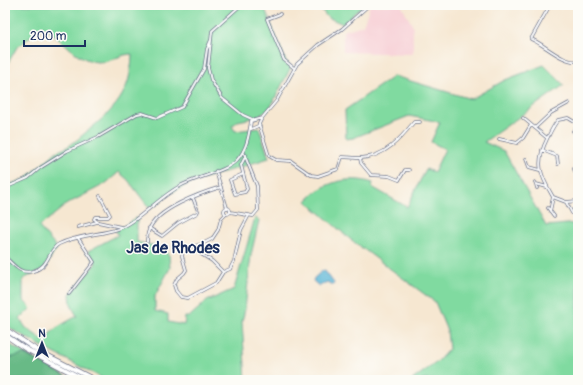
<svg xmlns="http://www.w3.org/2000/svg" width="583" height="385" font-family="Pangolin,sans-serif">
	<rect width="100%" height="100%" fill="#fdfcf7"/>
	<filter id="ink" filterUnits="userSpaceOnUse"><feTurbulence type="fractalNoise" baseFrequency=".025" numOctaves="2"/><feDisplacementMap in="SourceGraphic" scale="8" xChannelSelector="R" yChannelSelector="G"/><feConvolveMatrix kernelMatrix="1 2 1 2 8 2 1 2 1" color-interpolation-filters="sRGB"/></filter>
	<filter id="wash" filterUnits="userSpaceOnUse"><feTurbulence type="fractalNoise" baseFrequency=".012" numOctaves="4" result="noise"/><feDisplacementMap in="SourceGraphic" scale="16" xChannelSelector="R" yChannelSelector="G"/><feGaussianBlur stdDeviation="0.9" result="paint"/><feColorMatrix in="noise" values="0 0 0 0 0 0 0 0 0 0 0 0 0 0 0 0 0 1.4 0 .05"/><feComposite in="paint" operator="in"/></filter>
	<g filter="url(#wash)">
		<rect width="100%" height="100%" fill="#f6e7d1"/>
		<path fill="#f7cfd5" d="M370 5H401L413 26V54L343 52V31L363 25Z"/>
		<path fill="#80daa0" stroke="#4e847f" d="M5 5H269L265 9 286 61 291 67 270 108 258 117 238 121 232 126 235 131 259 128 269 158 193 182 171 193 150 209 128 180 119 172 105 184 67 204 39 227 57 248 44 269 23 279V300L31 308 20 319 26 328 43 340 56 328 77 316 71 305 70 294 96 263 88 251 118 235 115 229 124 226 137 217V242L161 247 169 255 170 268 155 296V311L168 314V322L184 325 185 317H189L207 301 234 289 255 218 259 220 251 255 245 309 242 322 246 380H106L52 352 13 330 5 323V186L25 179 57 151C67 149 77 140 85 133 115 109 131 94 132 54 121 54 112 61 103 62 77 64 63 37 43 27L17 47 8 63 5 64Z
			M318 5H363L343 24 327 17Z
			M544 65 564 85 484 142 504 151 546 226 578 223V380H412L437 362 449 349 447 331 435 302 350 239 306 201C323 182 349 175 373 183L372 187 407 207 426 169 434 172 445 149 431 142 440 122 409 116 353 138 346 139 345 110 394 76 471 99 505 80Z
			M5 341 12 346 73 380H5Z"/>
		<path fill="#68ba86" stroke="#427472" d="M24 354 66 376 65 380H5V359Z"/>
		<path fill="#58b5d6" stroke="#3a729a" d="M322 271H325L334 283 333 285 327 282 319 286 313 281 314 278Z"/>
	</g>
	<g filter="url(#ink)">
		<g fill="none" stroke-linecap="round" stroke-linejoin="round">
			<g stroke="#686f86" stroke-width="3.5">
				<path id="street" d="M241 5 212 31 208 68 211 80 222 98 243 115 252 119
					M550 5 531 39C544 44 564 64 578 61
					M280 14 267 19 284 60 294 68
					M523 118 547 138
					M259 124 269 156 276 160 291 161 311 175 318 176 338 169 342 157C348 157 354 158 361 158 385 157 400 139 414 122H420
					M578 124 568 118 558 120C553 126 550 133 547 139 535 163 540 175 553 197L566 202 578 201
					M535 128 551 113 569 103
					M251 129 258 126 262 118 277 100 297 64 318 45 342 29 369 5
					M573 131 578 125
					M499 139 517 143 523 138 531 125
					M542 150 557 156 558 164
					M360 158 361 163 371 175 389 176 399 180 405 170H409
					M526 159 529 167 540 170
					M216 171 227 208
					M243 174 230 180 235 194 245 192 247 189 241 165 246 155
					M578 180 574 169 578 159
					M535 182 536 184 547 187
					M536 184 537 188
					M5 188 28 178 40 168 67 151 98 137 137 114 142 113 157 118 182 107 204 69 207 49 211 40
					M100 196 110 215 108 217H95L94 219 98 222 121 227
					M566 202 572 213H578
					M548 208 554 216
					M224 211a3 3 0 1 1 6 0a3 3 0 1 1-6 0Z
					M550 211 553 197
					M230 212 253 216 258 210 257 186 243 151
					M226 214 221 219 218 230 212 239 200 245 188 247 183 250 182 256 186 270 184 273 177 279 174 285 176 291 181 297 188 298 216 283 223 272 230 269 234 261 241 230 249 215
					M78 227 97 222
					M149 228 162 236 178 223 197 213 198 211 193 198
					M147 242C147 238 147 234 149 230 156 209 201 193 221 187
					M200 246 201 254 212 261 223 272
					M5 257C13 264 20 275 33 271 50 267 48 249 59 244 78 235 99 235 118 229 138 222 158 198 180 186 194 178 228 171 237 160 247 149 249 135 251 121L262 118
					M69 294 94 262 78 238"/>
			</g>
			<g stroke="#686f86" stroke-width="5.5">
				<path id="highway" d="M5 329 35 349 95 380
					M5 335 26 349 85 380"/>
			</g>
			<use href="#street" stroke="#fff" stroke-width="2"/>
			<use href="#highway" stroke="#fff" stroke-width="4"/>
		</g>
	</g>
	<g text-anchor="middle" stroke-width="3" stroke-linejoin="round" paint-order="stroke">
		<g font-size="16" font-weight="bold" fill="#1b2f5e" stroke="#fdfcf7">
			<text x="173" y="253">Jas de Rhodes</text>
		</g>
	</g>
	<rect width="583" height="385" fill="none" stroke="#fdfcf7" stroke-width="20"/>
	<g transform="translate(42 343)" stroke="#fdfcf7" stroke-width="3" paint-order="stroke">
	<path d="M0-3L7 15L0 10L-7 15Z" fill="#1b2f5e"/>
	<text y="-6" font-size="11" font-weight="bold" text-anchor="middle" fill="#1b2f5e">N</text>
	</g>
	<path d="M24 40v6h61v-6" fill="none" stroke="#1b2f5e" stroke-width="2"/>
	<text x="30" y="40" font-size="12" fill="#1b2f5e" stroke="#fdfcf7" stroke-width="3" paint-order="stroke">200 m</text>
</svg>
